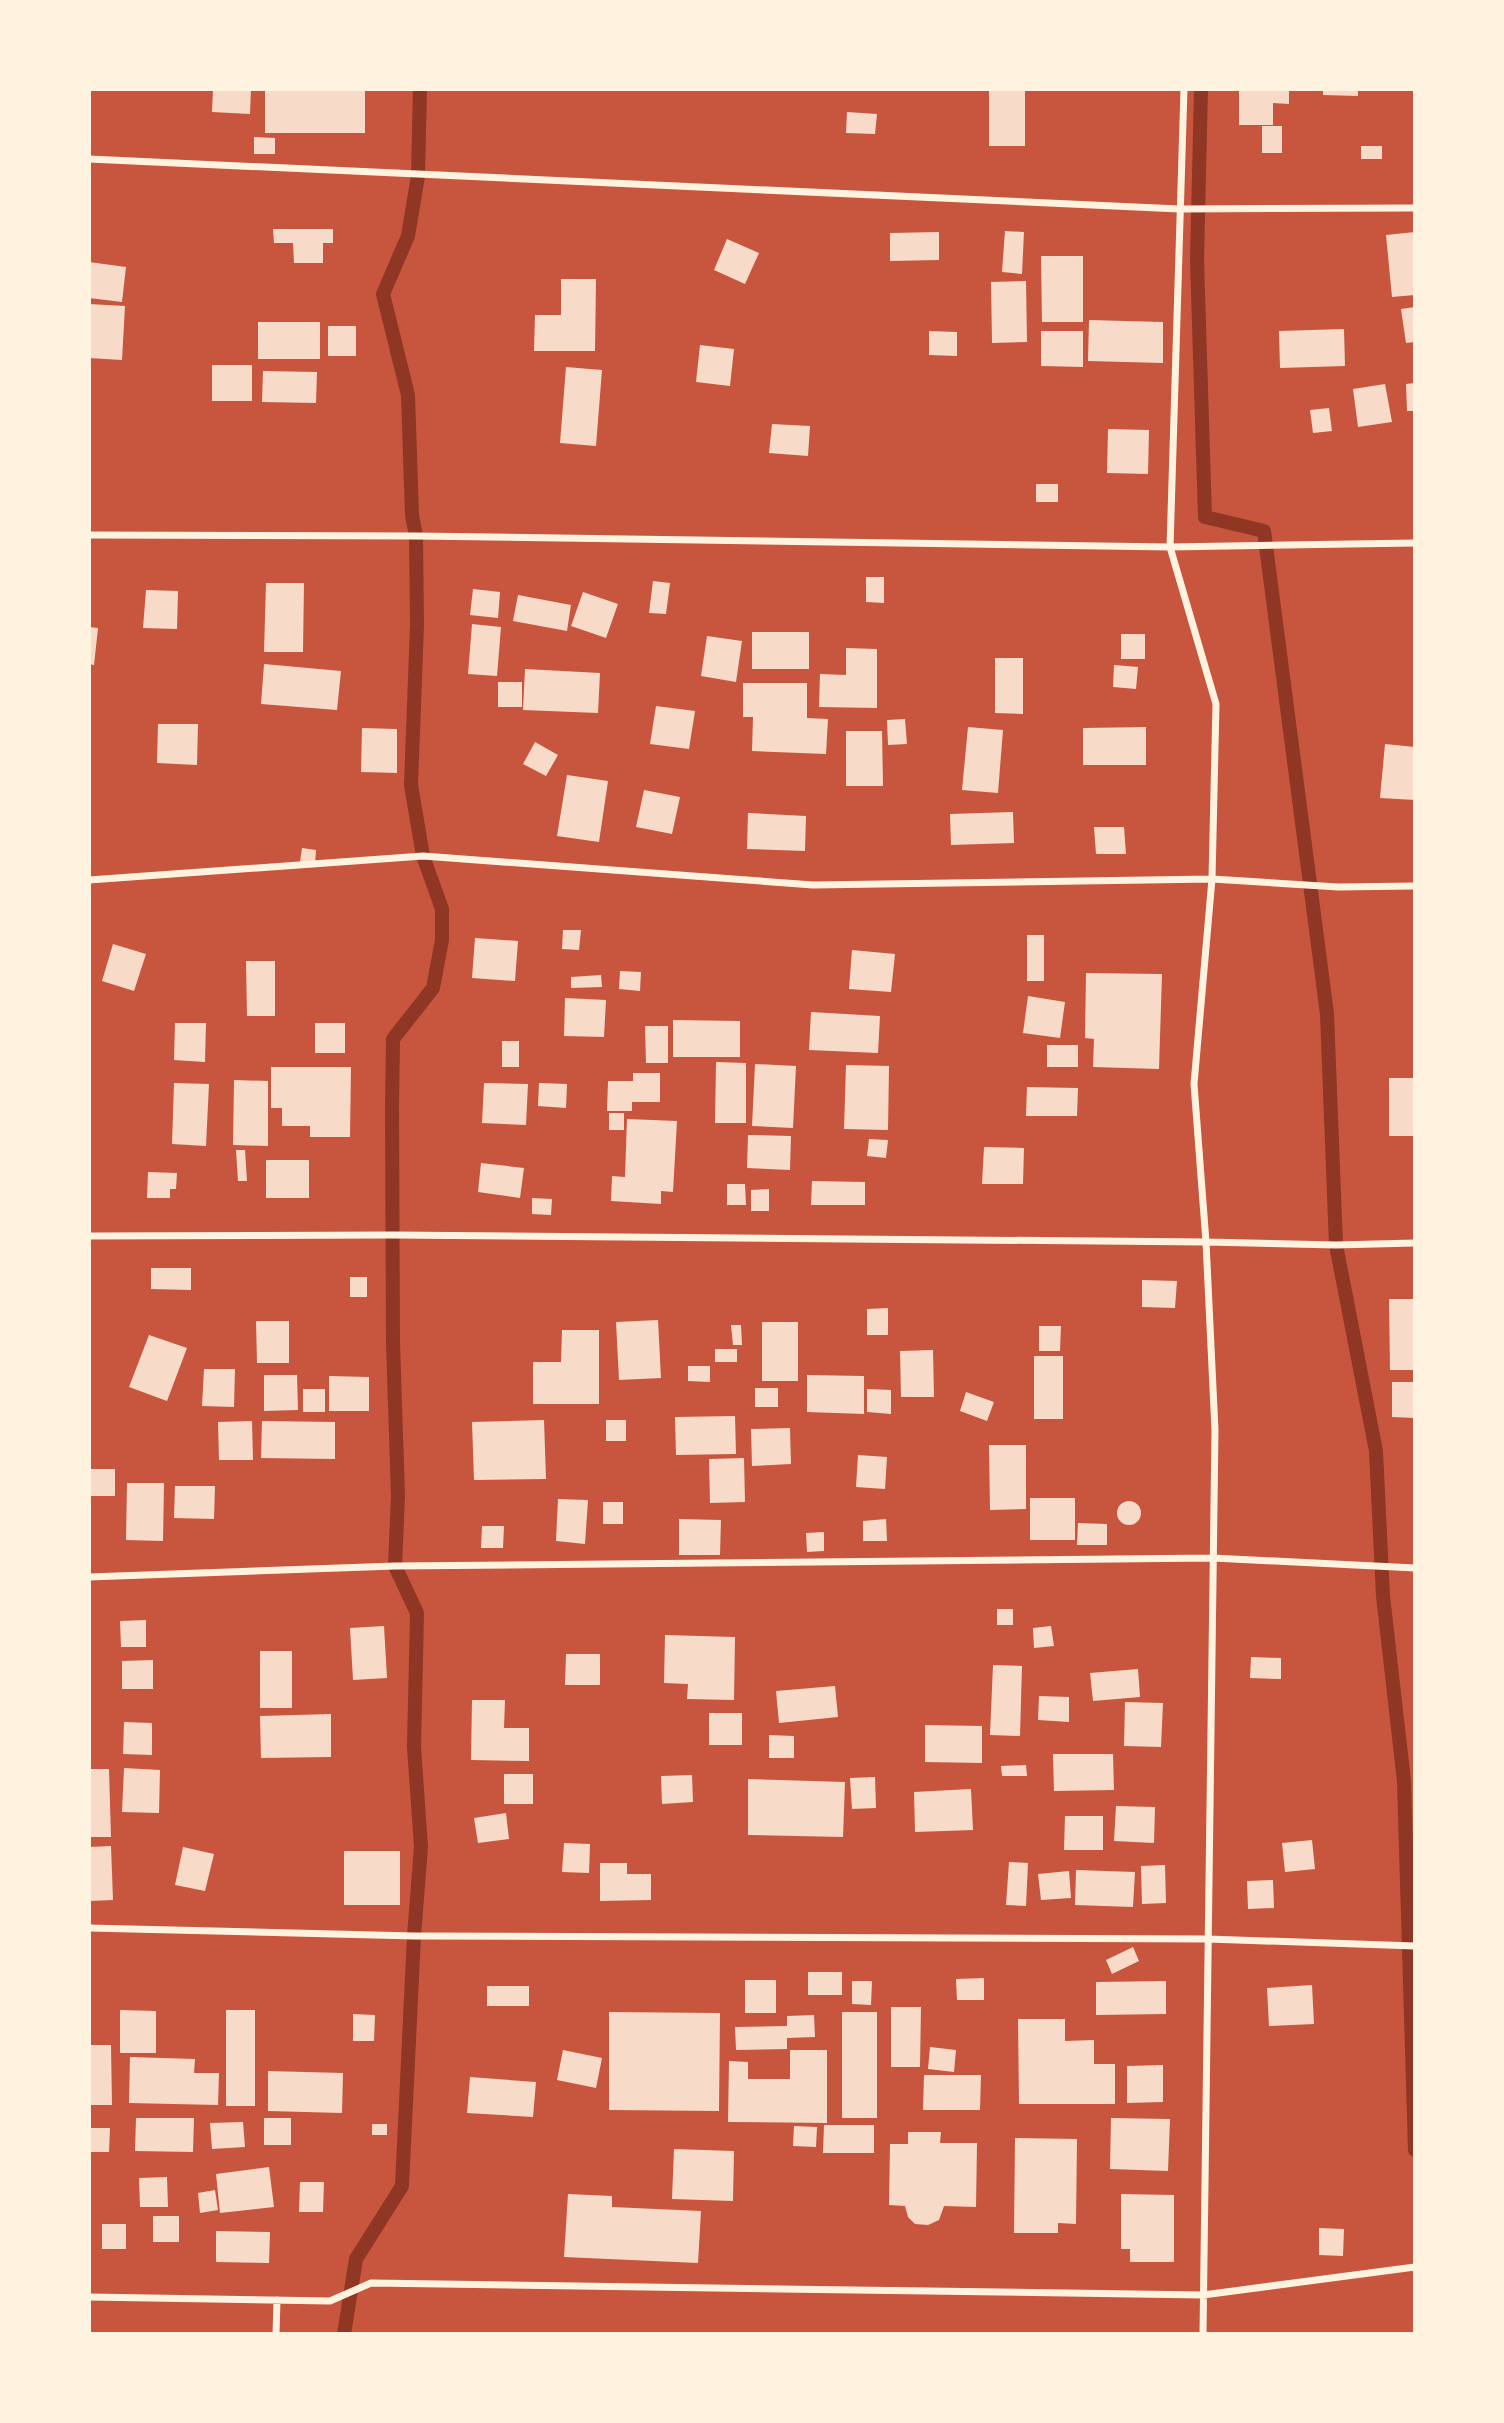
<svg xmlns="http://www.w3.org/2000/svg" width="1504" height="2423" font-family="'Alegreya Sans',sans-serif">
	<rect width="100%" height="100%" fill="#c8553d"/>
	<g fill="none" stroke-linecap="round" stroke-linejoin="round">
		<path stroke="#8f3625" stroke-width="14" d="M1201 89 1197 260 1205 517 1264 531 1327 1014 1336 1245 1376 1451 1383 1596 1404 1781 1415 2150
			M344 2334 356 2259 402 2186 414 1936 421 1847 414 1747 417 1613 395 1566 398 1496 393 1343 392 1108 393 1039 433 988 442 940V909L423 856 411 785 417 625 416 536 412 515 408 395 383 294 408 236 418 176 420 89"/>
	</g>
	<path fill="#f7dbc8" d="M213 89H251L250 114 212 112Z
		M265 89H365V133H265Z
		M989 89H1025V146H989Z
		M1239 89H1289V104L1273 103V125H1239Z
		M1323 89H1358V96L1323 95Z
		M847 112 877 114 875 134 846 133Z
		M1262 126H1282V153H1262Z
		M254 137 275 138V154H254Z
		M1361 146H1382V159H1361Z
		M273 229H333V243H323V263H294L293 243H274Z
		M1005 231 1024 232 1022 274 1002 272Z
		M939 232V260L890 261V233Z
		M1415 232V295L1392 297 1386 235Z
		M727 239 759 253 745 284 714 270Z
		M1041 256H1083V322H1042Z
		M89 262 126 267 122 302 89 298Z
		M561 279H596L595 351H534L535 315H561Z
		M1026 281 1027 342 992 343 991 282Z
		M89 304 125 306 122 360 89 358Z
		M1415 307V342L1406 343 1401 309Z
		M1089 320 1163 322V363L1088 361Z
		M258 322H320V359H258Z
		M328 326H356V356H328Z
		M1344 329 1345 366 1280 368 1279 331Z
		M929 331 957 332V356L929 355Z
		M1041 331H1083V367L1041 366Z
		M700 345 734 349 730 386 696 382Z
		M212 365H252V401H212Z
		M566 367 602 370 596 446 560 443Z
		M263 371 317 372 316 403 262 402Z
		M1415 383V411H1407L1406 384Z
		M1385 384 1392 422 1358 427 1353 389Z
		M1329 408 1332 431 1313 433 1310 410Z
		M772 424 810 426 808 456 769 453Z
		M1108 429 1149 430 1148 474 1107 473Z
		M1036 484H1058V502H1036Z
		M866 577H884V603L866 602Z
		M653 581 670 583 666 614 649 613Z
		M266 583H304L303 652H264Z
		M473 589 500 592 498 618 470 615Z
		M146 590 178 591 177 629 143 628Z
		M583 592 618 604 606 638 571 626Z
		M518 595 571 605 567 631 513 621Z
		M472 624 501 627 497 676 468 674Z
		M89 627 98 628 94 665 89 664Z
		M752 632H809V669H752Z
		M1121 634H1145V659H1121Z
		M707 636 742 641 736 682 701 676Z
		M846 648 877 649V708L819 707 820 674 846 675Z
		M995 658H1023V714L995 713Z
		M264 664 341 671 337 710 261 704Z
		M1114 665 1138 667 1136 689 1113 687Z
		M525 669 600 673 598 713 523 710Z
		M498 682H522V707H498Z
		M743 683H807V718L828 719 826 754 752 751 753 717H743Z
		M656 706 695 711 689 749 650 744Z
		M905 719 907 744 888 745 887 720Z
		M158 724H198L197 765 157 763Z
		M968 727 1003 730 998 793 962 790Z
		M1146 727V765H1083V728Z
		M362 728 397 729V773L361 772Z
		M846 731H882L883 786H846Z
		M535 742 558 755 546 776 523 764Z
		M1385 744 1415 747V800L1380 798Z
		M567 775 608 781 599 842 557 836Z
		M644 790 680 797 672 834 636 827Z
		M1013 812 1014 843 951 845 950 814Z
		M748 813 806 816 805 851 747 849Z
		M1094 827H1124L1126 854H1096Z
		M302 848 316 850 315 864 300 862Z
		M563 930H581L579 950 562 949Z
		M1027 935H1044V981H1027Z
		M475 938 518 941 515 981 472 978Z
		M113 944 146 954 134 991 102 981Z
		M852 950 895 954 891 992 849 989Z
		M246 961H275V1016H247Z
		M620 971 641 972 640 991 619 989Z
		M1086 973 1162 974 1159 1069 1093 1067 1094 1039 1085 1038Z
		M601 975 602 987 571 988V977Z
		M1028 996 1065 1002 1060 1038 1023 1033Z
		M565 998 606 1000 604 1037 564 1036Z
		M811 1012 880 1016 878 1053 809 1050Z
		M673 1020 740 1021V1057H673Z
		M175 1023H206L205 1062 174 1060Z
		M315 1023H345V1053H315Z
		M645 1026H668V1063H646Z
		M502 1041H519V1067H502Z
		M1047 1045H1078V1067H1047Z
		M716 1062 746 1063V1123H715Z
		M755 1064 796 1066 793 1128 752 1126Z
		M846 1065 889 1066 888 1130 844 1129Z
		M271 1067H351L350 1137H310V1126H282V1108H271Z
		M633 1073H660V1102H632V1111H607L608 1081H633Z
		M1389 1078H1415V1136H1389Z
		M234 1080 268 1081V1146L233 1145Z
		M174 1083 209 1084 206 1146 172 1144Z
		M484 1083 528 1084 526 1125 482 1123Z
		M539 1083 567 1084 566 1108 538 1106Z
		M1027 1087 1078 1088 1077 1116H1026Z
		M609 1113H624V1130H609Z
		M627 1119 677 1121 673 1192 661 1191V1204L611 1201 612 1176 625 1177Z
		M748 1135 791 1136 790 1170 747 1168Z
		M869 1139 888 1140 886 1158 867 1156Z
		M984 1147 1024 1148 1023 1184H982Z
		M236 1150H245L247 1181H238Z
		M266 1160H309V1198H266Z
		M481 1163 524 1168 520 1198 478 1192Z
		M148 1172 177 1173 176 1189H170V1198H147Z
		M812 1181 865 1182V1205H811Z
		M727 1184H745L746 1205H727Z
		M769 1189V1211H751V1190Z
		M532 1198 552 1199 551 1215 532 1214Z
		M151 1268H191V1290L151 1289Z
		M350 1277H367V1297H350Z
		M1142 1280 1177 1281 1175 1308 1142 1307Z
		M1389 1299H1415V1370H1390Z
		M888 1308V1335H867V1309Z
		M658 1320 661 1378 619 1380 616 1322Z
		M256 1321H289V1363H257Z
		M762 1322H798V1381H762Z
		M731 1325H741L742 1345H733Z
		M1039 1326H1061L1060 1351H1039Z
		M562 1330H599V1404H533V1362H561Z
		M149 1335 187 1348 167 1401 129 1387Z
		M715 1349H737V1362H715Z
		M933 1350 934 1397H901L900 1351Z
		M1034 1356H1063V1419H1034Z
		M688 1366H710V1382L688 1381Z
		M204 1369H235L234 1407 202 1406Z
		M264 1375H297L298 1410 264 1411Z
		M807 1375 864 1376V1414L807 1412Z
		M329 1376 369 1377V1411H329Z
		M1392 1382H1415V1418L1392 1417Z
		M755 1388H778V1407H755Z
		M303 1389H325V1412H303Z
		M867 1389 891 1390V1414L867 1412Z
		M966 1392 994 1402 987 1421 960 1411Z
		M735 1416 736 1454 676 1455 675 1417Z
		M544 1420 546 1479 474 1480 472 1422Z
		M606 1420H626V1441H606Z
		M252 1421 253 1460H219L218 1422Z
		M262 1421 335 1422V1459L261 1458Z
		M790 1428 791 1464 752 1466 751 1429Z
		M989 1445H1026V1509L990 1510Z
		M858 1455 887 1457 885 1489 856 1487Z
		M744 1458 745 1502 710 1503 709 1459Z
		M89 1469H115V1496H89Z
		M127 1483H164L163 1541 126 1540Z
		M175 1486H215L214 1519 174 1518Z
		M1030 1498H1075V1540H1030Z
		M558 1499 588 1500 585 1544 556 1541Z
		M1117 1513a12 12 0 1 1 24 0a12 12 0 1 1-24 0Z
		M603 1502H623V1524H603Z
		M679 1519 721 1520 720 1555H679Z
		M886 1519 887 1541H863V1521Z
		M1078 1523 1107 1524V1545H1077Z
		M482 1526H504L503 1548H481Z
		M824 1532V1551L807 1552 806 1533Z
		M997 1609H1013V1625H997Z
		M146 1620V1647H121L120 1621Z
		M384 1626 387 1678 353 1680 350 1628Z
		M1051 1626 1054 1646 1034 1648 1033 1628Z
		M665 1635 735 1637 734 1700 687 1699 688 1684 664 1683Z
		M260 1651H292V1708H260Z
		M566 1654H600V1685H565Z
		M1251 1657 1281 1658V1679L1250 1678Z
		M153 1660V1689H122V1661Z
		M993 1665 1022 1666 1020 1736 990 1735Z
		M1138 1669 1140 1697 1093 1701 1090 1673Z
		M835 1686 838 1717 779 1723 776 1691Z
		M1039 1696 1069 1697V1722L1038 1720Z
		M472 1700H505L504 1728H529V1761L471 1760Z
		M1125 1702 1163 1703 1161 1747 1124 1746Z
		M709 1713H742V1745H709Z
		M331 1714V1757L261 1758 260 1716Z
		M124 1722 152 1723V1755L123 1754Z
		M925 1725 982 1726V1763L925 1762Z
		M769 1735 794 1736V1758H769Z
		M1053 1754H1113L1114 1790 1054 1791Z
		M1026 1765 1027 1776H1002L1001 1766Z
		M124 1768 160 1770 159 1813 122 1812Z
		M89 1769H109L111 1837H89Z
		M504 1774H533V1804H504Z
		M692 1775 693 1802 662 1804 661 1776Z
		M875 1777 876 1808 852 1809 850 1778Z
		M748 1779 845 1782 843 1837 748 1835Z
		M971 1789 973 1830 915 1832 914 1792Z
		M1116 1806 1155 1807 1154 1843 1114 1841Z
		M506 1813 509 1839 478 1843 474 1818Z
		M1065 1816H1103V1850H1064Z
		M1312 1840 1315 1869 1285 1872 1282 1843Z
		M564 1843 590 1844 589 1873 562 1872Z
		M111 1846 113 1900 89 1901V1847Z
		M183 1847 214 1854 205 1891 175 1885Z
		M344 1851H400V1905H344Z
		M1009 1862 1028 1863 1026 1906 1006 1905Z
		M600 1863H627V1874H651V1900L600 1901Z
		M1165 1865 1166 1903 1142 1904 1141 1866Z
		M1076 1870 1135 1872 1133 1907 1075 1905Z
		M1069 1871 1071 1898 1041 1900 1038 1874Z
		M1273 1880 1274 1908 1248 1909 1247 1881Z
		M1133 1947 1139 1961 1112 1974 1106 1960Z
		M808 1972H842V1995H808Z
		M984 1978V2000H957L956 1979Z
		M745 1980H776V2013H745Z
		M852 1981H872L871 2005 852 2004Z
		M1166 1981V2014L1096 2015V1982Z
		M1312 1985 1314 2024 1269 2026 1267 1988Z
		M487 1986H529V2006H487Z
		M891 2007H921L920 2067H891Z
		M120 2010 156 2011V2053H120Z
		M226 2010H255V2106H226Z
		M609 2012 720 2013 719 2111 609 2110Z
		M842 2012H877V2118H842Z
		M353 2014 375 2015 374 2041H353Z
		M814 2015 815 2037 787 2038V2049L736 2050 735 2027 787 2026V2016Z
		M1018 2019H1065V2041L1094 2040V2064H1115V2104H1019Z
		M89 2045H111L112 2105H89Z
		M930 2047 956 2050 954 2072 928 2069Z
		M563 2050 602 2058 596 2088 557 2080Z
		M790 2050H827V2123L728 2122 729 2061 748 2062V2079H790Z
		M130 2057 195 2059 194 2073H219L218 2105 129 2103Z
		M1163 2065V2102L1127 2103V2066Z
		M268 2071 343 2073 342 2113 268 2111Z
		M924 2075H981L980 2110H923Z
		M470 2077 536 2082 533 2117 467 2113Z
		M136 2118H194L193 2152 135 2151Z
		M264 2118H291V2145H264Z
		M1111 2118 1170 2119 1168 2171 1110 2169Z
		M243 2122 245 2147 212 2149 210 2123Z
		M372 2124H387V2135H372Z
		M824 2125H874V2153H823Z
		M794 2126 817 2127 816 2147 793 2146Z
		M89 2128H110L109 2152H89Z
		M908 2132H941L940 2143H977L976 2207 944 2206 939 2220 928 2225 915 2224 908 2217 905 2206 889 2205 890 2144H908Z
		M1015 2138 1077 2139 1076 2224 1058 2223V2233H1014Z
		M674 2149 734 2151 733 2201 672 2199Z
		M269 2167 274 2207 220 2213 216 2174Z
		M167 2177 168 2207H140L139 2178Z
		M300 2182H324L323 2212H299Z
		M215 2190 218 2210 200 2213 198 2193Z
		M568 2194 612 2196V2207L701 2211 698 2263 564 2257Z
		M1121 2194 1174 2195V2262H1130V2249H1121Z
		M153 2216H179V2242H153Z
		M102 2224H126V2249H102Z
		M1319 2228 1344 2229 1343 2256 1319 2255Z
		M216 2231 270 2232 269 2263 216 2262Z"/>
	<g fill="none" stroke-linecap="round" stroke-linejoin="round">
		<path stroke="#fff3e0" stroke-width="7" d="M1184 89 1170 547 1216 704 1212 879 1194 1084 1206 1242 1215 1430 1203 2334
			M89 159 1179 209 1415 208
			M89 535 416 536 1170 547 1415 543
			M89 880 423 856 813 885 1212 879 1338 887 1415 886
			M89 1236 393 1235 1206 1242 1336 1245 1415 1243
			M89 1577 395 1566 1213 1558 1415 1568
			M89 1928 414 1936 1208 1939 1415 1946
			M89 2297 330 2301 371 2283 1203 2295 1415 2267
			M276 2334 277 2300"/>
	</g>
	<rect width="1504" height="2423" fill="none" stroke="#fff3e0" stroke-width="182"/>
</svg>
